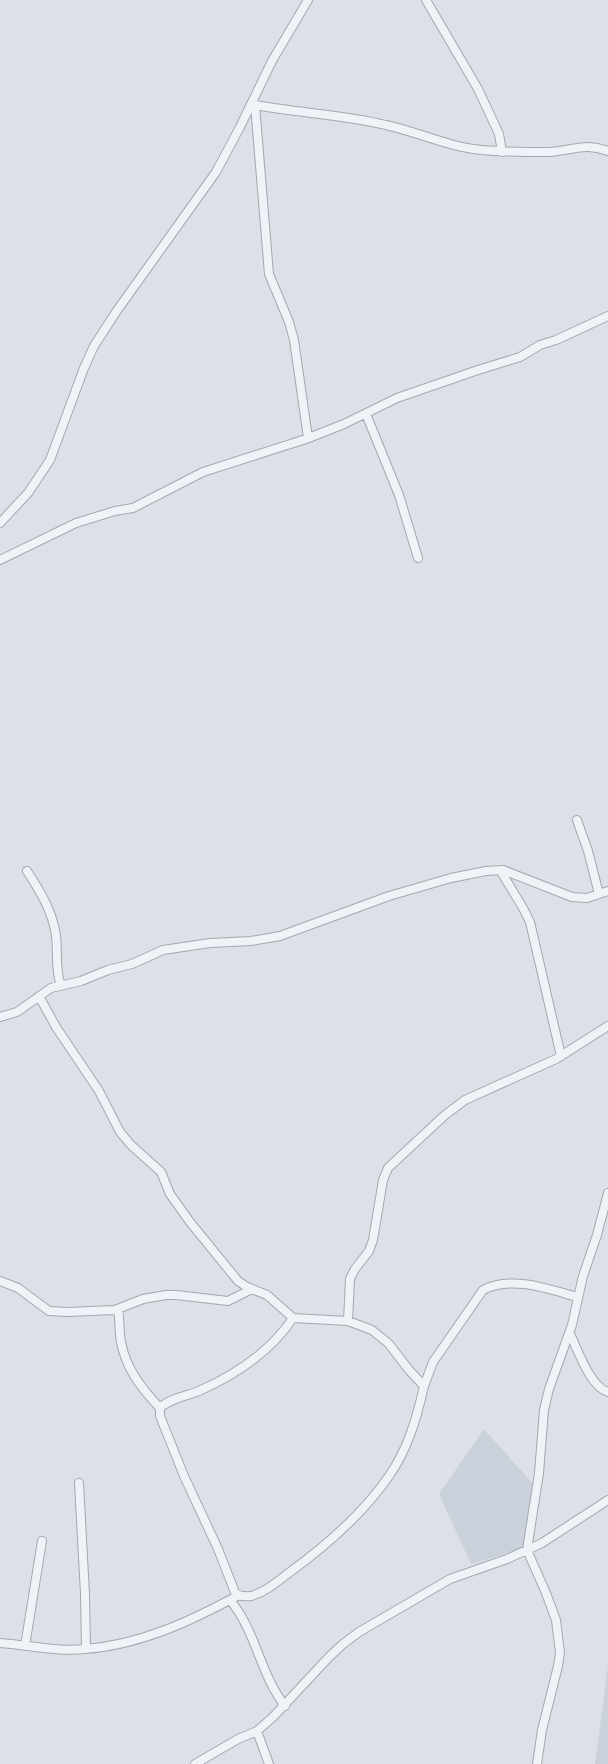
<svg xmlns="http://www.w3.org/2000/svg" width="608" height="1764" font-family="'Fira Sans Condensed',sans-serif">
	<rect width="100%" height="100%" fill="#dde1e7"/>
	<path fill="#cad1da" d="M484 1429 534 1485 525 1548 471 1564 439 1494Z
		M608 1665V1764H595Z"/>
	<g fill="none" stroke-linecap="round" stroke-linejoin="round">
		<g stroke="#a2a8b1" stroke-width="10">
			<path id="minor" d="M426 0 478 89 499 134 502 152
				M251 104C295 113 341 114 386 125 418 132 449 147 482 150 504 152 526 152 549 152 571 151 585 142 608 151
				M255 105 269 274 289 322 294 340 308 438
				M366 414 399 495 418 558
				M0 523 28 493 50 460 84 368 94 346 116 312 216 172 240 127 272 61 308 0
				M0 560 76 523 115 511 133 508 203 472 306 439 344 424 397 398 478 370 520 357 540 345 556 340 608 316
				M577 820 588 851 598 890V894
				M500 870 523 908 530 922 561 1056
				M27 871C40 891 53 912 56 936 58 952 55 971 61 986
				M39 996 56 1027 99 1091 120 1132 131 1145 161 1172 170 1194 190 1222 238 1281 247 1287 267 1295 293 1318 348 1321 372 1330 389 1344 409 1370 424 1386 433 1362 483 1290C511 1275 549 1289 577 1297
				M0 1017 17 1012 51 988 81 981 108 970 132 964 163 950 210 943 251 941 280 936 389 896 451 878 486 871 503 870 572 897 587 898 608 891
				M0 1281 18 1288 49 1311 68 1312 115 1310 143 1299 166 1295H176L228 1301 252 1289
				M118 1309C120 1320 119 1331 121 1342 126 1369 142 1389 160 1408
				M293 1318C271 1351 235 1375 199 1391 187 1396 170 1398 160 1408V1416L184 1476 218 1549 236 1595C241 1596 246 1597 251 1596 266 1592 278 1581 290 1572 327 1545 363 1514 389 1476 408 1449 417 1417 424 1386
				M348 1321 350 1279 355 1269 369 1251 373 1240 383 1180 388 1168 445 1115 465 1100 556 1059 608 1026
				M570 1334C578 1350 590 1387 608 1392
				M79 1483 85 1594 86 1649
				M230 1600C256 1631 260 1674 285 1706
				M0 1643C28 1645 57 1652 85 1649 140 1645 191 1621 239 1595
				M25 1646 42 1541
				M257 1731 269 1764
				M195 1764 238 1739 257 1731 273 1717 329 1657 343 1644 359 1632 450 1579 507 1559 542 1543 608 1500
				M537 1764 542 1730 558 1666 560 1653 556 1620 546 1593 527 1550 539 1473 544 1410 549 1389 572 1325 583 1276 597 1235 608 1193"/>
		</g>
		<use href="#minor" stroke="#eff2f6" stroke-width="8"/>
	</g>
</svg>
